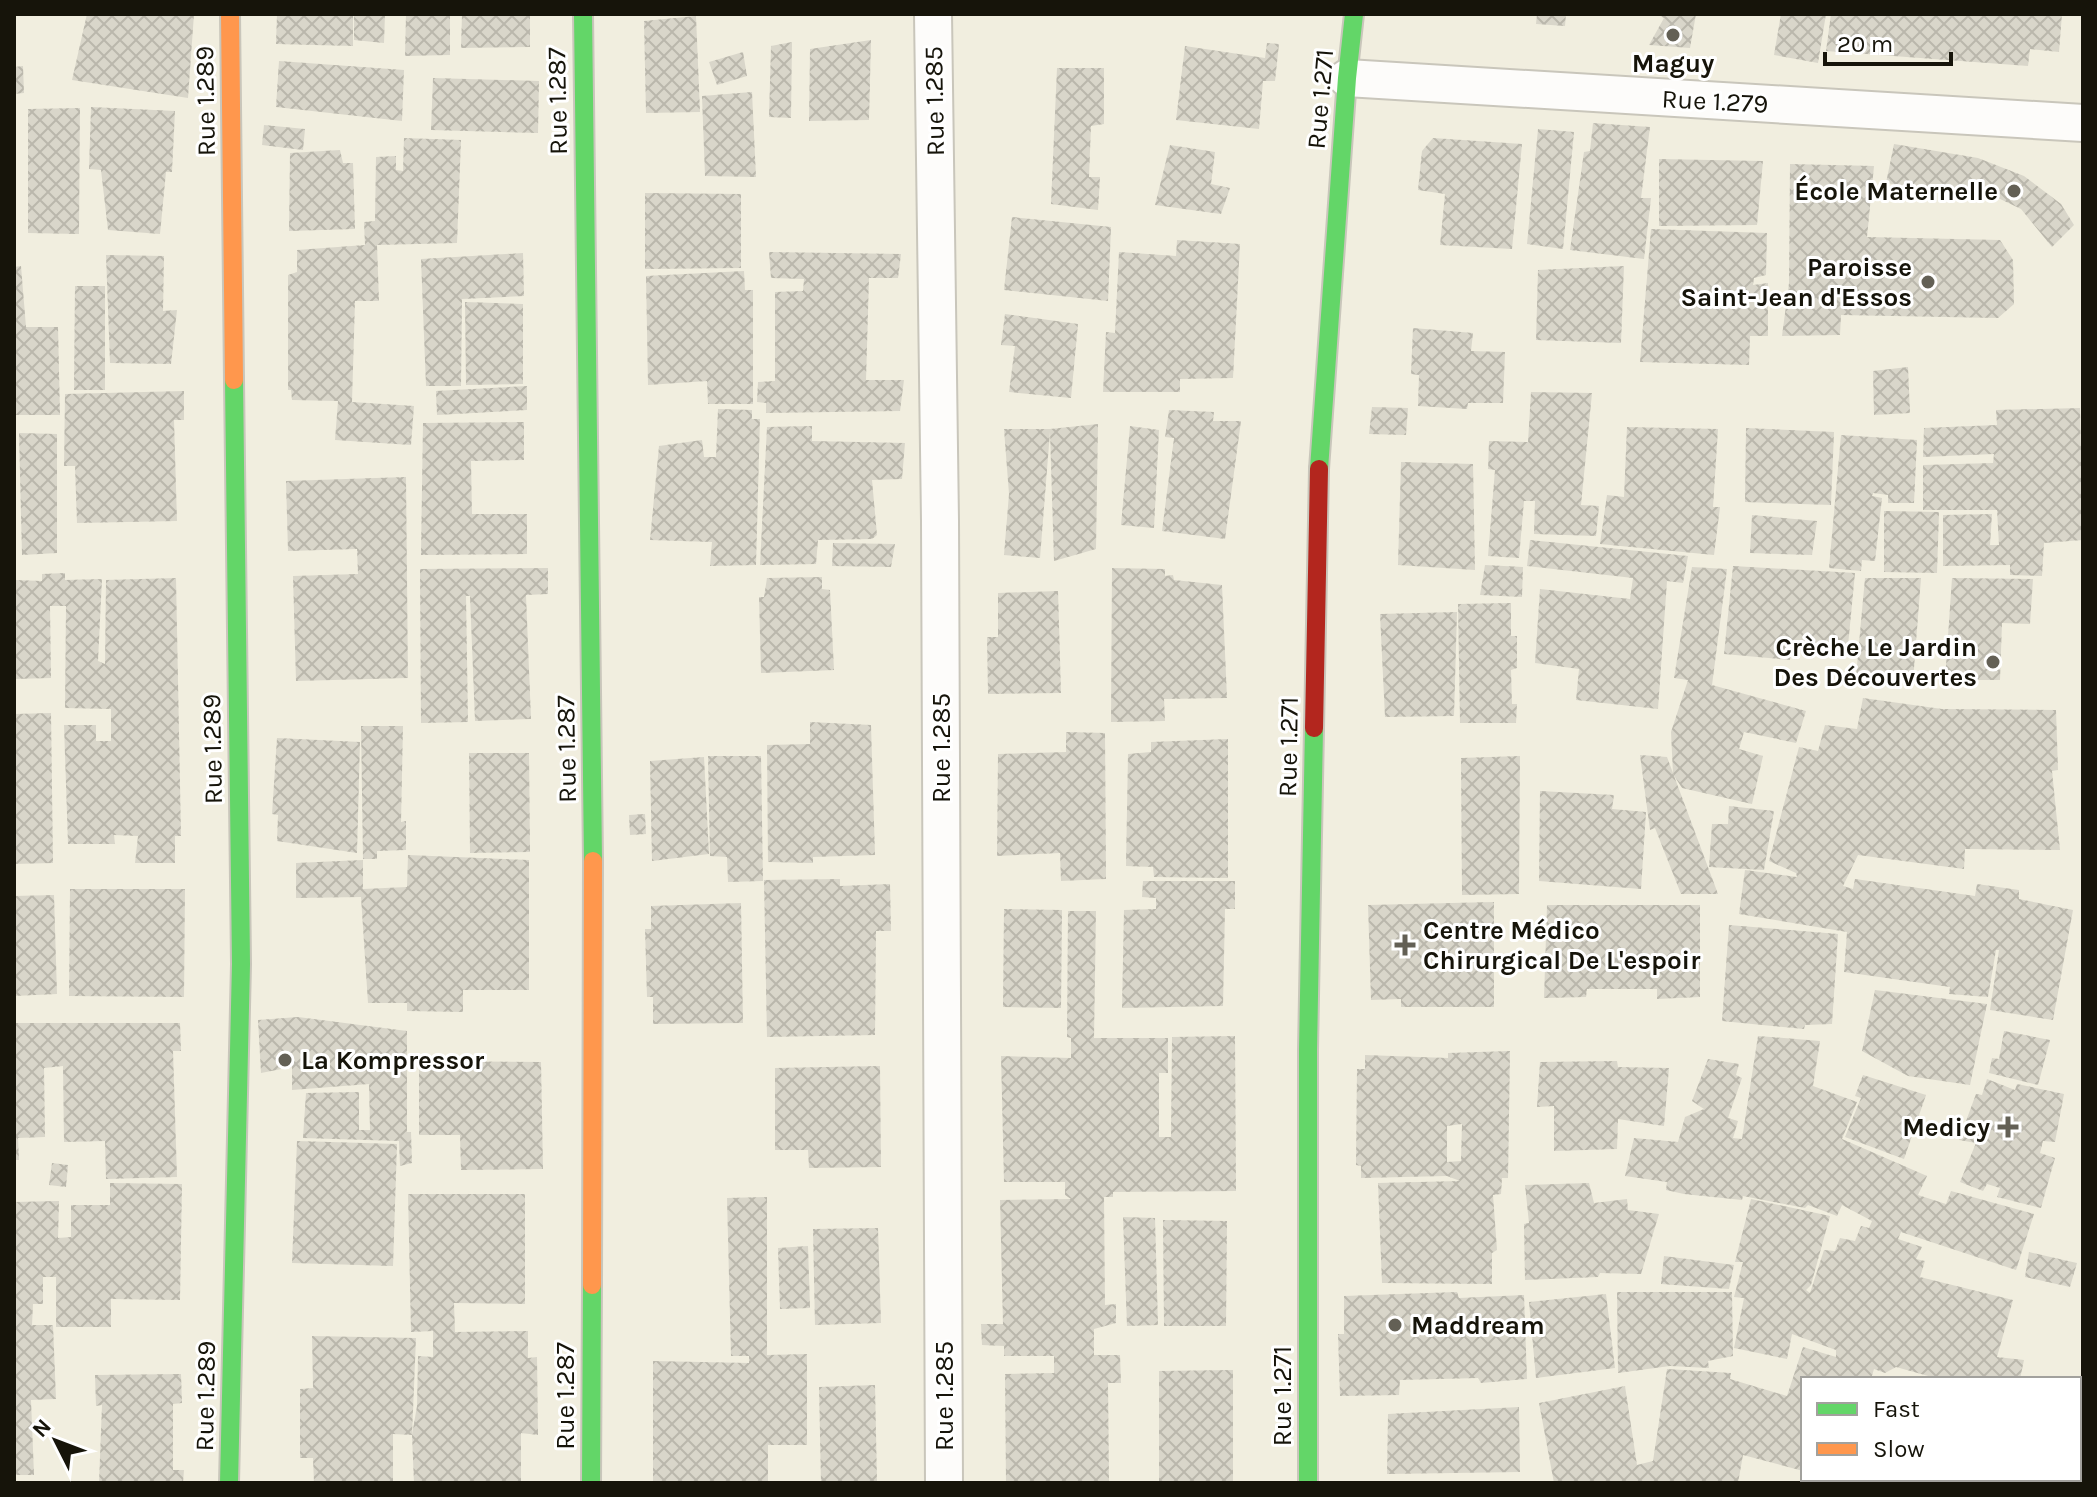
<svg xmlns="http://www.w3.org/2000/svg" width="2097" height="1497" font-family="Karla,sans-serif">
	<defs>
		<pattern id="building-cross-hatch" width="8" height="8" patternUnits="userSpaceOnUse" patternTransform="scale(2)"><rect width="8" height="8" fill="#d9d6ca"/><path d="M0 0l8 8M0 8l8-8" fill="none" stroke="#bab7ac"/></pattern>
	</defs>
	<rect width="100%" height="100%" fill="#f1eedf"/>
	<path fill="url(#building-cross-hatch)" fill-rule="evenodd" d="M87 14H194L188 98 72 80Z
		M277 14H353V46L276 44Z
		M354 14H385L384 43 354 40Z
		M406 14H450V55L405 56Z
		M462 14H530V47L461 48Z
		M1537 14H1566L1565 26 1536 24Z
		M1657 14H1696L1690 48 1649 45 1664 18Z
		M1781 14H1826L1818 63 1774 55Z
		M1831 14H2062L2059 52 2030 49 2028 66 1826 51Z
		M696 16 700 112 646 113 644 21Z
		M871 40 869 120 809 121 810 49Z
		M792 42 791 118 769 117 771 46Z
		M1267 43 1279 44 1275 81H1263L1259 129 1176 120 1185 46 1265 58Z
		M743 52 747 76 717 85 709 62Z
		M279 61 404 70 402 121 276 107Z
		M23 66 24 93 14 94V67Z
		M1057 68H1104V124L1091 126 1089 177H1100L1098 210 1051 204Z
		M433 78 539 81 538 133 431 130Z
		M752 92 756 177 705 176 702 96Z
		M91 107 175 111 172 172H166L160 234 108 230 101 170 89 169Z
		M80 108 79 234 28 233V109Z
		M1593 123 1650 127 1641 198H1651L1644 259 1570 250 1584 152 1590 151Z
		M264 125 305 129 303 150 262 145Z
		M1538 129 1574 132 1563 249 1527 244Z
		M404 138 461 140 457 243 377 245 379 301H355L352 402 414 406 411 445 335 440 338 401 292 400 291 390H288V275L297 272V250L365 245 364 222 375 221 376 157 396 156V170L403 171Z
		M1433 138 1522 144 1512 249 1440 245 1445 194 1418 190 1422 151Z
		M1894 144 1978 158 2024 176 2061 204 2074 225 2052 247 2021 209 1973 186 1971 197 1886 183Z
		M1170 145 1215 152 1211 184 1230 188 1221 214 1155 205Z
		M340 150 343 163H353L355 229 289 231 290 153Z
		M1659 159 1763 161 1757 225 1659 226Z
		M1790 164 1874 166 1867 237 2000 240 2013 260 2014 304 1998 318 1841 315 1840 335 1782 336 1789 283Z
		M645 193 741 194V268L645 269Z
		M1012 217 1111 227 1108 301 1004 290Z
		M1651 229 1767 233 1766 275 1754 278 1753 285 1768 283V336H1750L1749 365 1640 362Z
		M1177 240 1240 244 1233 378 1180 379V392H1103L1106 332 1115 333 1119 252 1176 256Z
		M769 252 901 254 898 278H869L866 380H904L900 411 766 413V403L757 402 758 382 775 381V292L803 291 804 279 771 278Z
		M523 253 524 296 462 299 461 386H426L421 259Z
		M106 255 164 256 163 311 177 310 171 364 110 363Z
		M21 266 26 327H58L60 415H14V267Z
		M1624 266 1621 343 1536 340 1538 270Z
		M744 271 745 290H753V404H708L707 381 648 385 646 276Z
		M75 286H105V390H74Z
		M465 302 523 304V384L466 385Z
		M1005 314 1078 324 1071 398 1009 392 1015 346 1001 345Z
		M1413 328 1473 333 1471 351 1505 352 1503 403H1468L1467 409 1418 406 1419 375 1411 374Z
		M1908 367 1910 413 1874 415 1873 371Z
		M527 386V410L437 415 436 391Z
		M184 391V420H174L177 521 77 523 75 466H64L65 394Z
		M1531 392 1592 393 1581 505 1599 506 1596 536 1534 534 1535 501H1524L1519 558 1488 556 1495 470 1488 469 1489 441 1528 442Z
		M1372 407 1408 408 1406 435 1369 434Z
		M2080 408 2083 540 2044 543 2042 576 2010 575V565L1943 566V515L1992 514 1990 545H1999L1997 510H1923V465L1993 463 1994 454 1923 457 1924 428 1997 425 1996 410Z
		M718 409 752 410V419H760L756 565 710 566 712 542 650 540 659 446 702 440 704 457H716Z
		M1169 410 1214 412 1213 421H1241L1225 539 1162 531 1174 438 1165 437Z
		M524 422V460L471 461 472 514H527V554L421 555 423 423Z
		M1098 424 1096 549 1054 561 1050 432 1040 558 1004 555 1009 494 1004 429H1050Z
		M812 426V441L905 443 902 479 872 480 877 535 872 539 818 540 816 564 760 565 767 427Z
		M1130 426 1159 430 1154 528 1121 525Z
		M1627 427 1718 429 1713 507H1720L1714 555 1600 544 1607 495 1624 497Z
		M1746 428 1834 432 1831 505 1745 502Z
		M19 433 57 434V553L22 555Z
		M1841 435 1917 440 1914 503H1888V495L1873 493 1872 496 1882 498 1875 561 1862 560 1861 571 1829 568Z
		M1401 462 1473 464 1475 570 1398 565Z
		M406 477 408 678 296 681 293 576 358 574 357 549 288 551 286 481Z
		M1884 511 1939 512 1937 573 1884 572Z
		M1752 515 1817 521 1812 555 1750 553Z
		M1530 540 1688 556 1683 583 1667 581 1658 709 1576 700 1579 669 1535 663 1540 589 1630 599 1633 578 1527 566Z
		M833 543 895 544 891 567 832 566Z
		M1485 565 1523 567 1522 597 1480 595Z
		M1733 566 1855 573 1847 656 1791 651 1790 660 1724 654Z
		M1692 567 1727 569 1712 685 1806 711 1796 743 1744 732 1739 749 1763 756 1752 804 1682 788 1673 774 1671 732 1688 680 1674 678Z
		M548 568V594L526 595 531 719 475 721 470 596H466L468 722 421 723 420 569Z
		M1112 568 1165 569V576L1173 575 1174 580 1222 585 1227 698 1164 699 1165 721 1111 722Z
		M65 573V580L102 579 98 661 105 664 106 580 176 578 181 836H175V863H135L138 836 114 835 115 844H68L64 725H96V741H111V709L65 708 66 606H50L51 678 14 679 15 580 42 581V574Z
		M822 577V589L830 590 834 670 761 673 759 597H764L767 578Z
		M1865 578H1921L1913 681 1856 676Z
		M1952 578 2033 579 2030 624 2002 623 2000 680H1945Z
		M1058 591 1061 693 988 694 987 637H998V593Z
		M1511 603V636H1517V668L1511 670 1512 704H1517L1516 723H1460L1458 604Z
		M1457 612 1454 716 1385 717 1380 614Z
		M1863 698 1942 709 2056 710 2058 770 2052 771 2060 850 1965 849 1964 869 1858 855 1843 886 1853 889 1855 879 1975 896 1977 884 2019 890V899L2073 910 2053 1020 1990 1010 1999 950H1996L1988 997 1949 994 1950 987 1844 972 1847 932 1739 914 1745 870 1797 877 1796 873 1769 861 1799 747 1818 751 1825 725 1857 729Z
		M51 713 53 863 14 864V714Z
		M810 722 871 725 875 855 813 857V863L768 862 767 745 810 744Z
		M361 726H403L401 822 406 821V850L377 851V859H363Z
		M1066 732 1105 733 1106 879 1061 881 1060 853 997 856 998 754 1066 752Z
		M277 738 360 742 357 853 277 841 278 815 272 814Z
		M1228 739V878L1154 877 1153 867 1126 866 1128 754 1151 752V742Z
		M469 753H529L530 852 470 853Z
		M1640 755 1667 757 1718 894H1681L1655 828 1650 830Z
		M708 756H761L763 881 728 882 727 857 710 856Z
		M1520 756 1519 894 1462 895 1461 758Z
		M704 757 709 854 652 861 650 761Z
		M1540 791 1614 795 1612 809 1646 812 1641 889 1539 881Z
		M1729 806 1774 811 1764 870 1709 867 1712 824H1728Z
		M645 814 646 834 630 835 629 815Z
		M408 855 529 860V990H463V1012L407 1011V1003H368L361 897 296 898V863L363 860V889L407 887Z
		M840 879V886L890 884 891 931H876L875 1035 767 1037 764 880Z
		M1143 881H1235V909H1225L1223 1006 1122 1008 1124 910 1156 909V898L1142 897Z
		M70 889H185L184 997 69 996Z
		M54 895 57 994 14 996V896Z
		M1494 902V1007H1401V999L1371 1000 1368 905Z
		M741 903 743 1023 653 1024V997H647L645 929H651V906Z
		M1547 905H1700V997L1657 999V989H1587L1586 997 1544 998Z
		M1004 909 1062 910 1061 1008 1003 1007Z
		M1068 911H1096L1094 1038H1168V1073H1159V1137H1171L1172 1037 1235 1036 1236 1191 1113 1192V1197H1104L1105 1305 1116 1304V1323L1094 1329V1355H1120L1121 1383H1108L1109 1482 1006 1483 1005 1374 1054 1373V1356H1004V1346L982 1345 981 1324H1003L1000 1200 1071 1199 1065 1195V1182H1004L1001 1056 1071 1058V1038L1067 1037Z
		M1729 925 1838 934 1832 1024 1805 1025 1804 1029 1722 1021Z
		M1875 990 1987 1004 1970 1085 1908 1076 1862 1051Z
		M298 1017 407 1031V1132H411L412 1163 400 1166 399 1141 303 1138 306 1093 359 1092V1130H370L369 1084 292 1090V1067L261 1073 258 1020Z
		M14 1023H180L181 1051H173L177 1177 106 1179 105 1141 64 1142 63 1066 44 1068 45 1137 18 1138 19 1160H14Z
		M2004 1031 2050 1040 2038 1085 1989 1073 1992 1058 1999 1059Z
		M1758 1036 1820 1041 1813 1086 1857 1102 1842 1139 1927 1176 1918 1195 1946 1204 1951 1191 2034 1214 2016 1270 1901 1232 1898 1239 1922 1247 1916 1259 1925 1261 1920 1277 2013 1300 1997 1357 2024 1360 2020 1379H1939L1896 1367 1885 1373 1874 1369 1871 1379H1803V1471L1743 1455 1738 1483H1554L1539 1403 1625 1386 1637 1465 1653 1461 1667 1369 1731 1373 1730 1379 1787 1396 1803 1347 1836 1357V1350L1792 1334 1787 1359 1734 1348 1744 1298 1734 1297 1743 1262H1735L1751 1199 1830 1216 1811 1285 1806 1290 1810 1293 1824 1250 1835 1251 1840 1238 1855 1241 1861 1226 1869 1228 1872 1221 1842 1205 1837 1216 1808 1205 1805 1208 1743 1196 1742 1200 1684 1194 1666 1190 1667 1182 1625 1176 1634 1138 1678 1142 1685 1117 1704 1109 1692 1101 1708 1059 1739 1064 1736 1075 1742 1078 1728 1118 1738 1121 1733 1138 1742 1139Z
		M1510 1051 1508 1178H1502L1501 1194 1493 1195 1497 1250 1492 1253V1284L1382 1283 1378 1183 1460 1181 1447 1176 1361 1178V1166L1356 1165 1357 1069H1365V1055L1448 1058V1053ZM1462 1124 1461 1161 1447 1162V1126Z
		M419 1061 541 1062 543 1169 461 1170 460 1135H419Z
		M1617 1061 1618 1067 1669 1068 1664 1126 1618 1119 1617 1149 1554 1151V1106L1537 1107 1540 1062Z
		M880 1066 881 1167 809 1168 808 1150H775V1068Z
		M1863 1075 1926 1095 1904 1159 1845 1137 1861 1098 1855 1096Z
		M1987 1079 2015 1090 2017 1084 2064 1094 2055 1142 2043 1141 2040 1153 2055 1158 2041 1208 1997 1197 2000 1188 1987 1184 1983 1191 1960 1182 1976 1143 1959 1140 1976 1094 1982 1095Z
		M297 1141 397 1144 393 1266 292 1263Z
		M52 1163 68 1165 66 1187 49 1185Z
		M110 1183 182 1184 180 1300 111 1299V1327H56V1277H43V1304H33L32 1325H53L56 1399 31 1400 34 1475H14V1202L59 1201 58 1238 71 1237V1205H110Z
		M1589 1183 1594 1203 1627 1199 1628 1210 1659 1214 1641 1274 1600 1273 1598 1277 1525 1280 1524 1224 1529 1223 1525 1185Z
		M408 1194H525V1304L454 1303 455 1332 528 1331V1358L537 1357 538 1435 521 1433V1483H414L412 1435 417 1406 418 1356 433 1357V1331L411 1332Z
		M767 1197V1355L807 1354V1445H768V1483H653V1361L749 1363V1356H731L727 1198Z
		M1123 1217 1155 1218 1158 1325 1127 1326Z
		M1163 1220 1227 1221 1226 1326H1164Z
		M878 1228 881 1323 815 1325 813 1229Z
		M808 1246 810 1308 780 1309 778 1248Z
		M2029 1252 2077 1263 2070 1287 2025 1277Z
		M1664 1256 1734 1265 1729 1289 1661 1284Z
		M1457 1292 1459 1298 1524 1295 1527 1379 1481 1383 1478 1378 1400 1380 1399 1395 1340 1396 1338 1334H1344V1296Z
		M1617 1292H1732L1733 1356 1708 1361 1709 1368 1670 1366 1618 1373Z
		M1606 1294 1615 1368 1536 1378 1529 1302Z
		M312 1336 416 1338 412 1435 393 1434V1483H314L313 1458H300V1389L313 1388Z
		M1233 1370V1483H1159V1371Z
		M181 1374 182 1403 173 1404V1470H184L183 1483H99L102 1405 96 1406 95 1375Z
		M875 1385 877 1482 821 1483 819 1387Z
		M1519 1407 1520 1472 1387 1474 1388 1414Z
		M1820 1479H1880V1483H1830Z
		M1985 1479H2019L2018 1483H1984Z"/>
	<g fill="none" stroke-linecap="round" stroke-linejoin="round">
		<g stroke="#c9c6bb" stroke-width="40">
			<path id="street" d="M933 14 940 521 944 1483
				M1347 78 2083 123"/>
		</g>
		<g stroke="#c9c6bb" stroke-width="22">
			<path id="fast" d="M583 14 593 861
				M1319 469 1347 78 1354 14
				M229 1483 241 964 234 380
				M591 1483 592 1285
				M1308 1483V1050L1314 728"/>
		</g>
		<g stroke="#c9c6bb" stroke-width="22">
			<path id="slow" d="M230 14 234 380
				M592 1285 593 861"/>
		</g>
		<g stroke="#c9c6bb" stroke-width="22">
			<path id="jam" d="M1314 728 1319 469"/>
		</g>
		<use href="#street" stroke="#fdfcfa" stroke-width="36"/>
		<use href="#fast" stroke="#63d668" stroke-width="18"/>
		<use href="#slow" stroke="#ff974d" stroke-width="18"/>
		<use href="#jam" stroke="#b3261e" stroke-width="18"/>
	</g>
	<g fill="#636055" stroke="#fff" stroke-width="3">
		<circle cx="1673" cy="35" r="8"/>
		<circle cx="2014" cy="191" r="8"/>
		<circle cx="1928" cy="282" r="8"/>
		<circle cx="1993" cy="662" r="8"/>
		<path d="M1401 933h8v8h8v8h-8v8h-8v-8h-8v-8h8z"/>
		<circle cx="285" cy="1060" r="8"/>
		<path d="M2004 1115h8v8h8v8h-8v8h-8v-8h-8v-8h8z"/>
		<circle cx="1395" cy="1325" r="8"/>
	</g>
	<g text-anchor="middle" stroke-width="6" stroke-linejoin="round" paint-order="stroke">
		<g font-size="26" font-weight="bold" fill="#16140a" stroke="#fff" text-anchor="end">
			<text x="1673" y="72" text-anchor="middle">Maguy</text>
			<text x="1998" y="200">École Maternelle</text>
			<text x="1912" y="276">Paroisse<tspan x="1912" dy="30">Saint-Jean d'Essos</tspan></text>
			<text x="1977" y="656">Crèche Le Jardin<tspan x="1977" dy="30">Des Découvertes</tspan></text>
			<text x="1423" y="939" text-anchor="start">Centre Médico<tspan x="1423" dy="30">Chirurgical De L'espoir</tspan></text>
			<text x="301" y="1069" text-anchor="start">La Kompressor</text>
			<text x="1990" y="1136">Medicy</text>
			<text x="1411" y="1334" text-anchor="start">Maddream</text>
		</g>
		<g font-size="26" fill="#16140a" stroke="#fff">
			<text transform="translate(1320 99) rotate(-85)" y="9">Rue 1.271</text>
			<text transform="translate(205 101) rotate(-91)" y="9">Rue 1.289</text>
			<text transform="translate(557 101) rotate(-91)" y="9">Rue 1.287</text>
			<text transform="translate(934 101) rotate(-91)" y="9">Rue 1.285</text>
			<text transform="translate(1715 101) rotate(3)" y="9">Rue 1.279</text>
			<text transform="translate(1288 747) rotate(-89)" y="9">Rue 1.271</text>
			<text transform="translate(941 748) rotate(-90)" y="9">Rue 1.285</text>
			<text transform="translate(212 749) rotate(-91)" y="9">Rue 1.289</text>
			<text transform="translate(566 749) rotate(-91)" y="9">Rue 1.287</text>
			<text transform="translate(205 1396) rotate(-89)" y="9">Rue 1.289</text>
			<text transform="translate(565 1396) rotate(-90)" y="9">Rue 1.287</text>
			<text transform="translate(944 1396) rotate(-90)" y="9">Rue 1.285</text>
			<text transform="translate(1282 1396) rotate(-90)" y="9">Rue 1.271</text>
		</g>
	</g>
	<rect width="2097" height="1497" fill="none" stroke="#16140a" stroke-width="32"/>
	<rect x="1801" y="1377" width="280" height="104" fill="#ffffff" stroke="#a2a19d" stroke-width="2"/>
	<rect x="1817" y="1403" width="40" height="12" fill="#63d668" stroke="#a2a19d" stroke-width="2"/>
	<text x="1873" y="1417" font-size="24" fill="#16140a">Fast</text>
	<rect x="1817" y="1443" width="40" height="12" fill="#ff974d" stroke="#a2a19d" stroke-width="2"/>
	<text x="1873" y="1457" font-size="24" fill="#16140a">Slow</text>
	<g transform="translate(56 1441) rotate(312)" stroke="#ffffff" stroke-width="6" paint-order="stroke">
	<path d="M0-6L14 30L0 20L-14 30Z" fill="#16140a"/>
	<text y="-12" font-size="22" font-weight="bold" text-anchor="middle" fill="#16140a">N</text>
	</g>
	<path d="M1825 52v12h126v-12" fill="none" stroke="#16140a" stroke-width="4"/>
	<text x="1837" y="52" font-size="24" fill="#16140a" stroke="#ffffff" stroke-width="6" paint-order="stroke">20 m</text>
</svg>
